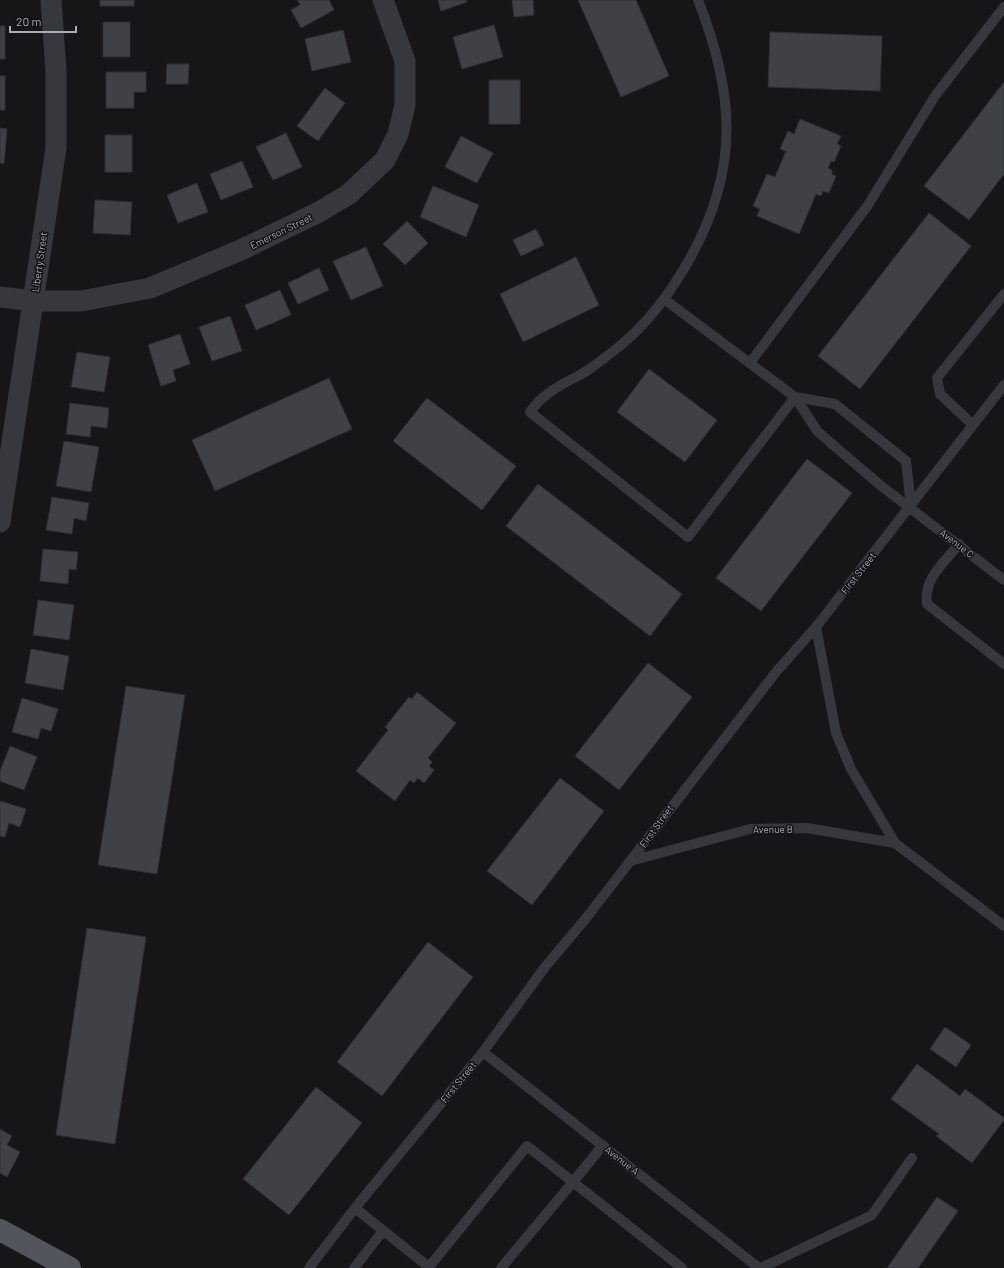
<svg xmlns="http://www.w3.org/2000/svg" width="1004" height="1268" font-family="Barlow,sans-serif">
	<rect width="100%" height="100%" fill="#161618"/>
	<path fill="#404145" stroke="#303034" d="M100 0H134V6H100Z
		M297 0H329L334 10 301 28 291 10 300 5Z
		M438 0H466L467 2 441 11Z
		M512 0H533L534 15 514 17Z
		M578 0H636L669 76 621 97Z
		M103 22H130V57H103Z
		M494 25 503 57 462 69 453 37Z
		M0 26H5V59H0Z
		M343 30 351 62 312 71 305 39Z
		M770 32 882 36 880 91 768 87Z
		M167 64H189L188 84H166Z
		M106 72H146V92H134V108H106Z
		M0 76H5V110H0Z
		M489 80H520V124H489Z
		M1004 82V174L969 220 924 186Z
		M325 88 345 103 318 141 297 126Z
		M800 119 841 136 837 144 841 146 834 162 831 161 828 168 833 171 831 174 836 176 829 193 823 191 821 196 816 194 799 234 757 216 760 209 753 206 767 174 775 177 786 151 780 149 788 131 794 134Z
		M0 128 7 129 4 164 0 163Z
		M286 133 302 167 273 180 256 147Z
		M105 135H132V172H105Z
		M461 136 493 153 477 183 445 167Z
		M242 161 253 187 221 200 210 174Z
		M197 183 208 212 178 223 167 195Z
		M433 186 479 205 466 237 420 217Z
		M95 200 132 202 130 235 93 233Z
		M929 213 971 246 860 389 818 356Z
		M407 221 428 243 405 265 383 244Z
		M536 229 544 245 521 256 513 240Z
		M366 247 383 286 351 300 333 261Z
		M576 257 599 305 523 342 500 294Z
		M319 268 329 290 298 304 288 283Z
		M280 290 291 315 256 330 245 305Z
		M230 316 242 351 212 361 199 327Z
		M180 334 190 364 173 370 176 381 161 386 148 345Z
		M77 352 110 357 104 392 71 387Z
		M649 369 717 420 685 462 617 412Z
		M329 378 352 429 215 491 192 440Z
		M427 398 516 466 482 510 393 441Z
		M70 403 109 408 107 428 91 426 90 437 66 434Z
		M64 441 99 447 91 492 56 486Z
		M807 459 852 493 761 611 716 578Z
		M538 484 682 594 650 636 506 526Z
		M52 497 89 503 86 521 74 518 72 534 46 530Z
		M43 549 78 552 76 570 69 569 68 584 40 581Z
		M38 600 74 605 69 640 33 635Z
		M31 649 69 656 63 690 25 683Z
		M648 663 692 697 619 790 575 756Z
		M126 686 185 695 157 874 98 865Z
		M417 692 456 723 428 758 432 762 429 766 434 770 424 783 418 778 414 783 410 780 395 801 356 771 388 730 385 727 409 697 412 699Z
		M22 698 58 709 51 731 41 728 38 739 12 732Z
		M10 746 37 757 24 790 0 781V771Z
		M560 778 604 811 532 905 487 871Z
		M0 801 26 809 20 827 9 823 5 837 0 836Z
		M87 928 146 937 115 1144 56 1135Z
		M428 942 473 977 382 1096 337 1062Z
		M945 1027 971 1045 956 1067 930 1049Z
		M917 1064 960 1096 965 1089 1004 1118V1120L972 1163 936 1136 939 1134 891 1099Z
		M316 1087 362 1123 289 1215 243 1179Z
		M0 1129 12 1136 7 1145 20 1152 7 1177 0 1173Z
		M937 1197 958 1211 918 1268H887Z"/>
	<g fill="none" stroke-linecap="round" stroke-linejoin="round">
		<path stroke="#37383d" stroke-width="10" d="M664 299 795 397 688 537 530 412C534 407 538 401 544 397 555 386 572 380 585 372 597 364 610 354 621 345 650 321 671 292 689 260 740 170 735 94 698 0
			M750 363 868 205 935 96 1004 7
			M973 425 940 394 937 378 1004 294
			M911 507 906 461 835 404 795 397 818 432 880 485 1004 580
			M959 544C944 563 923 579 927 604L1004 664
			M816 627 836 733 851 769 895 843 1004 926
			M630 861 750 829 807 828 895 843
			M483 1052 759 1268
			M355 1208 430 1268
			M429 1267 527 1146 573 1182 603 1145
			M309 1268 355 1208 483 1052 545 967 587 917 776 672 816 627 1004 385
			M354 1268 383 1231
			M501 1268 573 1182 682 1268
			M761 1268 872 1215 912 1158"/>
		<path stroke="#37383d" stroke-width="21" d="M0 297 33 301H81L150 288 243 249 319 212 349 194 385 160 398 134 405 105V61L383 0
			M0 522 56 148V71L51 0"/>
		<path stroke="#53555c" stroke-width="22" d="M0 1230 70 1268"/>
	</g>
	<g text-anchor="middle" stroke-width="3" stroke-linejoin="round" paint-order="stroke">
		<g font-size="10" fill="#a8adb8" stroke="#111113">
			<text transform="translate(281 231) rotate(-26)" y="4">Emerson Street</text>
			<text transform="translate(39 262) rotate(-82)" y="4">Liberty Street</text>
			<text transform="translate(957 543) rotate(38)" y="4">Avenue C</text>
			<text transform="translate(858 573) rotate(-52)" y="4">First Street</text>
			<text transform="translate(656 826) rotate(-54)" y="4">First Street</text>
			<text transform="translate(773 829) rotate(-1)" y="4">Avenue B</text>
			<text transform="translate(458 1082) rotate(-51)" y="4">First Street</text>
			<text transform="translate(622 1160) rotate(38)" y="4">Avenue A</text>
		</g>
	</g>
	<path d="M10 26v6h66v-6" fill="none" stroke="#a8adb8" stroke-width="2"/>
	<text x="16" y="26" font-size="12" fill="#a8adb8" stroke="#111113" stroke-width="3" paint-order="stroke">20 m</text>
</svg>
